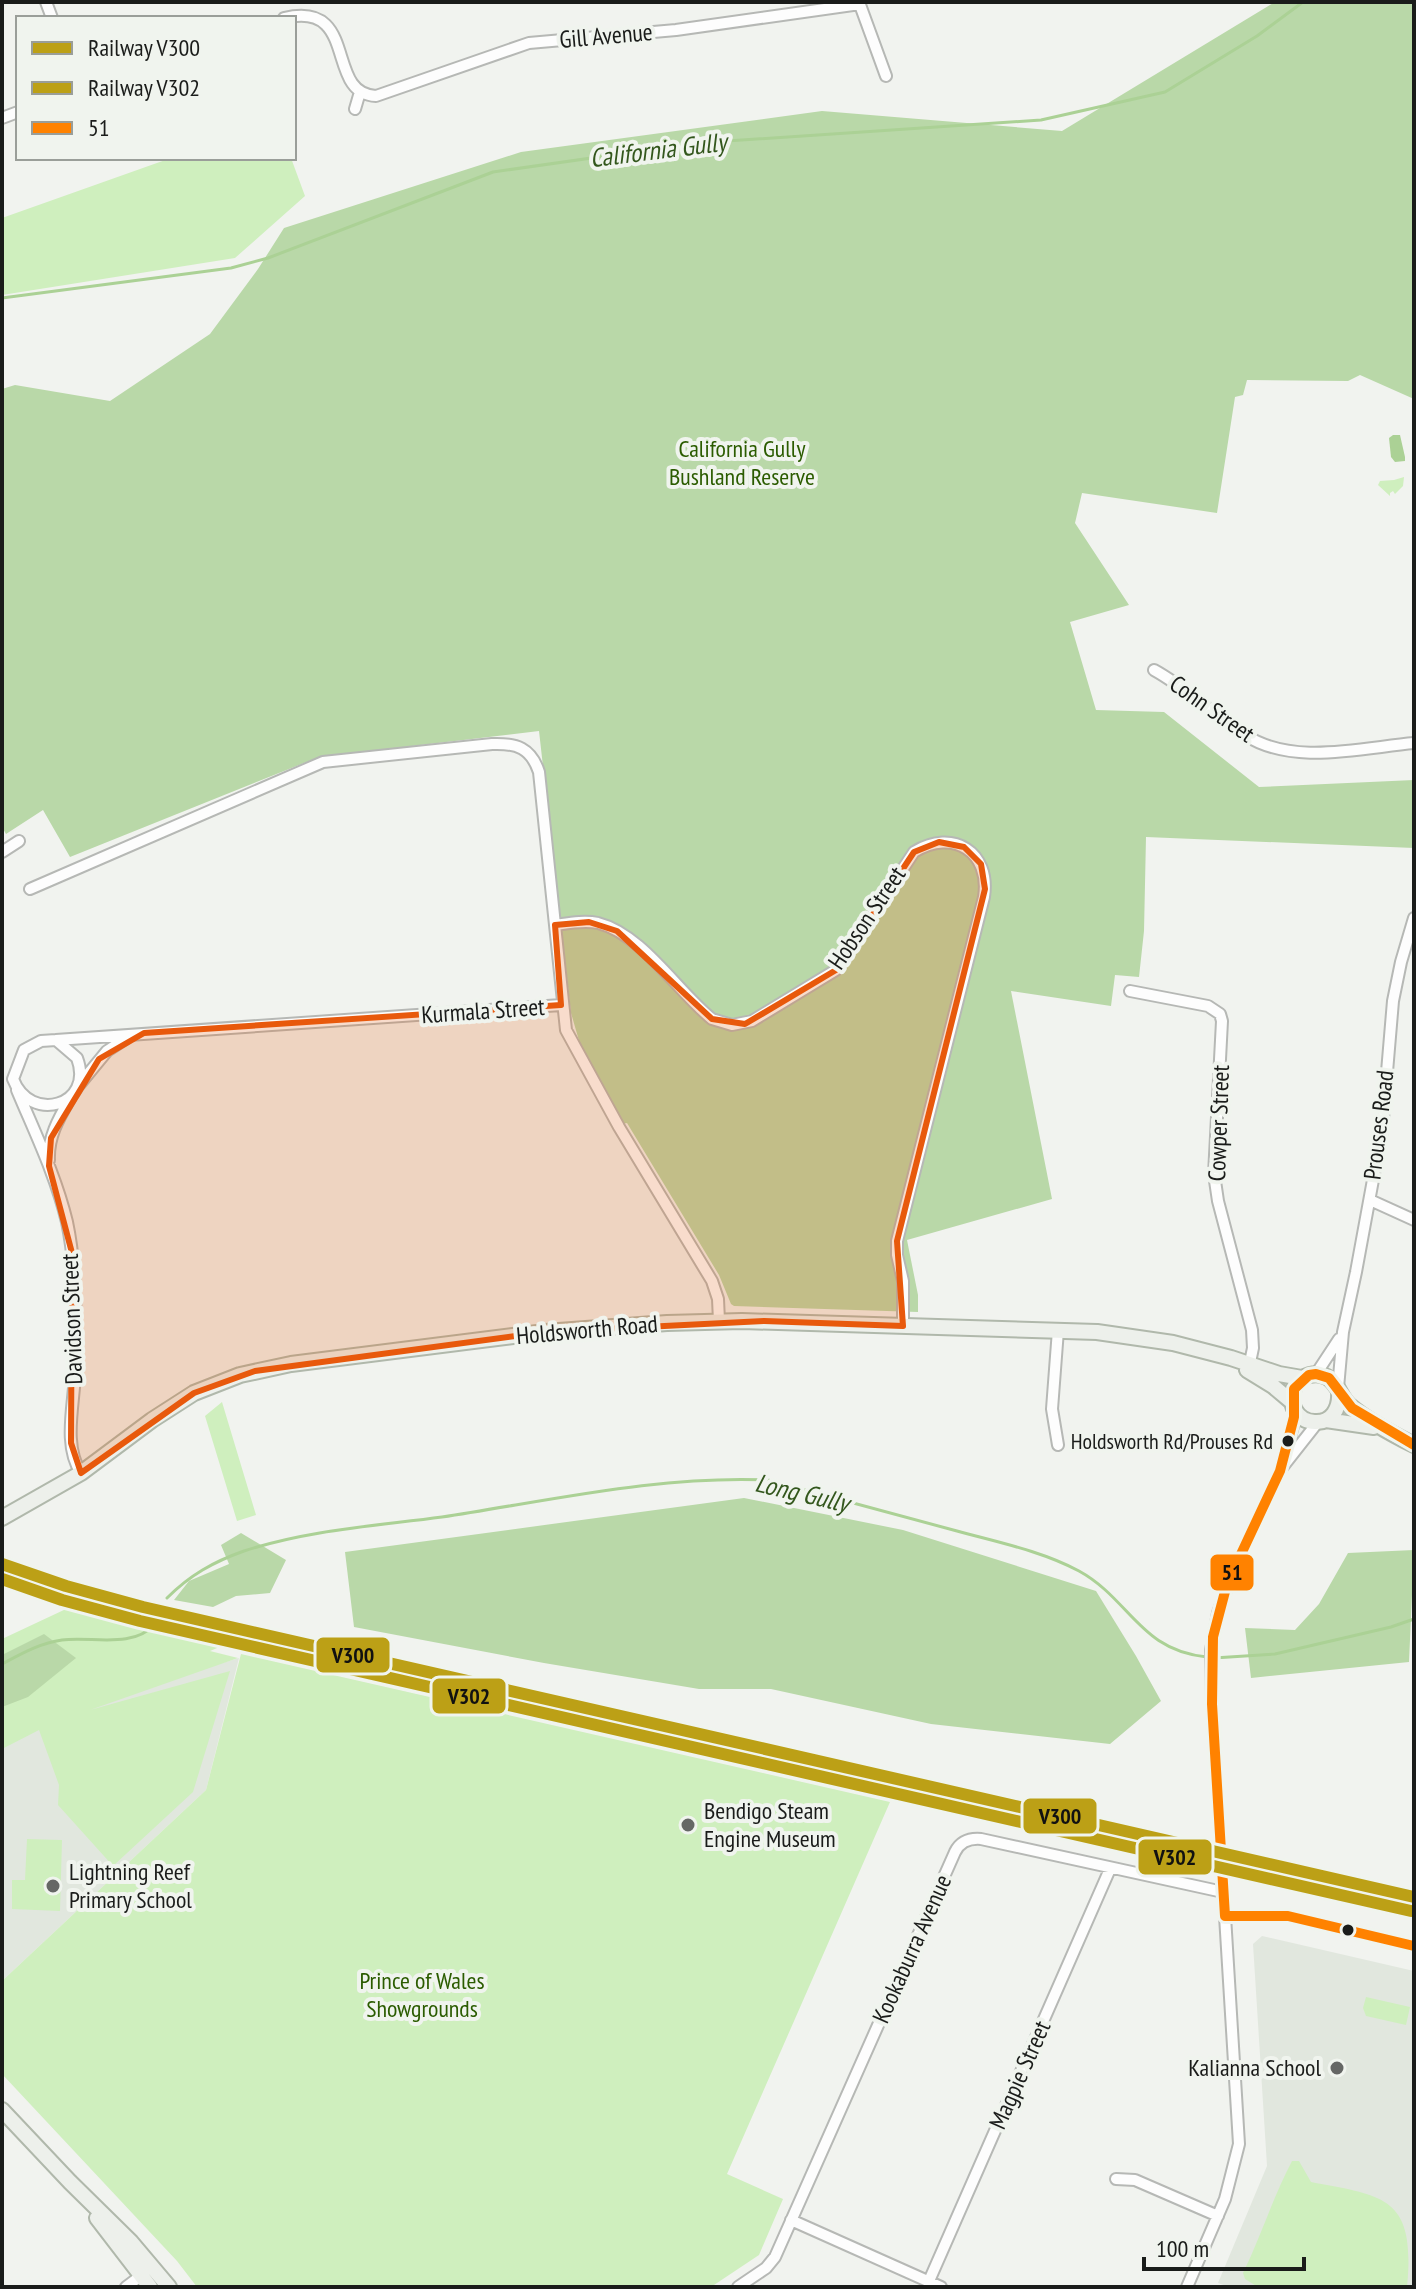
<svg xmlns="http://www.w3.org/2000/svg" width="1416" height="2289" font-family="'PT Sans Narrow',sans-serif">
	<rect width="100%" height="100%" fill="#f1f3ef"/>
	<path fill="#e1e7de" d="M239 1658 206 1790 2 1981V1737L42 1715Z
		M1262 1936 1414 1971V2287H1229L1218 2283 1267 2166 1253 1944Z"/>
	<path fill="#cfefbe" d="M171 158H291L305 196 235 258 2 295V218Z
		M1404 477 1403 486 1395 494 1393 491 1390 493V496L1378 485 1380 481 1394 480Z
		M222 1402 256 1515 237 1521 205 1416Z
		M83 1601 241 1638 210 1651 238 1658 90 1710 230 1671 193 1792 113 1866 58 1805 59 1785 39 1730 2 1749V1639Z
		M241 1654 890 1802 727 2174 783 2199 759 2255 711 2287H197L177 2261 2 2074V1981L206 1790Z
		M27 1839 62 1840 60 1911 12 1909V1880H25Z
		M1366 1997 1410 2007 1406 2025 1366 2016 1363 2008Z
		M1292 2161H1299L1311 2182C1384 2196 1416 2196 1407 2287H1258L1245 2279 1243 2273C1261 2236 1273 2197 1292 2161Z"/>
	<path fill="#b9d8a8" d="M1275 2H1414V399L1360 375 1348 381 1247 380 1243 395 1235 397 1217 513 1082 493 1075 523 1129 605 1070 622 1096 710 1164 712 1259 787 1414 780V848L1146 837 1144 931 1139 977 1115 975 1111 1006 1011 991 1052 1199 907 1240 918 1295V1312L734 1306 731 1304 719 1275 627 1123 623 1124 582 1051 571 1013 539 731 319 757 70 857 43 810 6 834 2 827V389L15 385 110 401 210 334 258 269 284 228 521 152 822 111 1062 131Z
		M744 1498 903 1530 1096 1591 1136 1656 1161 1701 1110 1744 931 1724 771 1689H699L544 1663 354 1627 345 1552Z
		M241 1533 286 1560 270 1593 236 1596 213 1607 174 1600 189 1581 229 1564 221 1545Z
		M1414 1550 1409 1662 1251 1678 1245 1628 1295 1630 1319 1604 1348 1553Z
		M44 1634 76 1658 28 1697 2 1707V1655Z"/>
	<path fill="#abd195" d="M1393 435H1400L1405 457V461L1395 462 1391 457 1389 438Z"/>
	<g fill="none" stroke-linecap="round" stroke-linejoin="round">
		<path stroke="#abd195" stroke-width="3" d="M2 298 231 268 268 258 493 172 697 143 1041 120 1165 92 1257 36 1303 2
			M167 1598C190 1575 213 1562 244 1551 308 1530 375 1526 442 1517 548 1501 660 1475 768 1480 831 1497 894 1514 957 1531 997 1542 1042 1551 1079 1571 1130 1599 1140 1651 1207 1657
			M1214 1658 1275 1654 1391 1627 1414 1619
			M2 1664C21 1654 40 1643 62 1640 91 1636 132 1649 154 1625"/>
		<g stroke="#b6b8b5" stroke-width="14">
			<path id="minor" d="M46 2 52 18
				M859 2 886 76
				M284 18C360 0 324 94 376 96L529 43 676 30 860 4
				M355 109 360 92
				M2 118 18 112
				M1154 670C1187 688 1213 715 1245 735 1293 766 1360 748 1414 743
				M2 852 19 841
				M30 889 323 762 492 744C517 743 531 748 539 772L566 1030 619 1127 712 1281 718 1299 719 1321
				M555 925C569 923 584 920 598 923 642 934 677 991 712 1019L732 1025 752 1021 836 970 914 852C953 828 991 852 984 897L897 1241V1255L903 1281V1326
				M1130 991 1208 1006 1220 1014 1222 1021 1214 1174 1218 1201 1252 1330 1253 1348 1249 1367
				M56 1040 561 1005
				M56 1040 77 1058C95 1106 30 1124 13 1079L24 1050 41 1041Z
				M79 1085 107 1051 127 1038
				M17 1090C35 1133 56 1176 67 1222 77 1269 76 1322 75 1370 75 1402 62 1444 81 1473
				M49 1160C48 1136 59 1118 71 1097
				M1370 1200 1414 1220
				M1058 1330 1052 1409 1058 1445
				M1316 1374 1339 1339
				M1338 1388 1343 1332 1356 1272 1382 1131 1393 1001 1401 962 1414 918
				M1281 1469 1318 1422
				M1225 1916H1288L1414 1946
				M1116 2179 1135 2180 1218 2216
				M791 2220 941 2287
				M929 2281 1110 1869
				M126 2287 142 2275
				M738 2287 766 2268 775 2257 955 1852C960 1842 969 1838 981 1839L1223 1892
				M1187 2287 1225 2199 1239 2144 1212 1704 1211 1650 1218 1613 1234 1568 1280 1471 1293 1426 1294 1409"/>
		</g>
		<g stroke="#b0b8ab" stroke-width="18">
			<path id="major" d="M1247 1370 1273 1386 1292 1402
				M1339 1393C1340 1408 1332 1423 1315 1422 1297 1422 1286 1402 1295 1386 1301 1375 1316 1371 1327 1377 1339 1384 1340 1398 1350 1406 1369 1422 1392 1434 1414 1445
				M1326 1420 1374 1427
				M2 1518 81 1473 152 1420 194 1393 240 1375 291 1364 545 1332 667 1323 742 1321 1097 1332 1173 1343 1231 1358 1279 1374 1302 1378
				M2 2110 70 2182 131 2242 169 2287
				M97 2218 150 2287"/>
		</g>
		<use href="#minor" stroke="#fdfdfd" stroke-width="10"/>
		<use href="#major" stroke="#edf0eb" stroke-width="14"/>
		<g stroke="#f0f4ee" stroke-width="16">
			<path id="bus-1" d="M1225 1916 1212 1704 1213 1637 1227 1584 1280 1471 1294 1417V1389L1309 1375 1316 1374 1329 1378 1352 1408 1414 1445
				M1225 1916H1288L1414 1946"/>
		</g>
		<use href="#bus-1" stroke="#ff8200" stroke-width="10"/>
		<g stroke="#f0f4ee" stroke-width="18">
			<path id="rail-1" d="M2 1564 66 1586 143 1607 1414 1897"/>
		</g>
		<g stroke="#f0f4ee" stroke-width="18">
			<path id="rail-2" d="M2 1579 62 1600 140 1621 1411 1911"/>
		</g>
		<use href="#rail-1" stroke="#bca016" stroke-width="12"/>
		<use href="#rail-2" stroke="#bca016" stroke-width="12"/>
	</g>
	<path fill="#e8590c" fill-opacity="0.2" stroke="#e8590c" stroke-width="6" stroke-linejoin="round" d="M939 842 964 847 981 864 985 889 897 1241 903 1326 764 1321 545 1332 255 1371 194 1393 81 1473 71 1443 72 1253 49 1166 51 1138 99 1059 144 1033 561 1005 555 925 589 922 617 931 712 1019 745 1024 836 970 914 852Z"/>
	<g fill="#1a1c1a" stroke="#f0f4ee" stroke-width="3">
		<circle cx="1288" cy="1441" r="7"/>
		<circle cx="1348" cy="1930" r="7"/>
	</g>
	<g fill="#656765" stroke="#f0f4ee" stroke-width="3">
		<circle cx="688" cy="1825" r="8"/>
		<circle cx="53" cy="1886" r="8"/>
		<circle cx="1337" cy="2068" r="8"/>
	</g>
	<g text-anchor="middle" stroke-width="8" stroke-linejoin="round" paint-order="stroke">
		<g font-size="22" fill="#1a1c1a" stroke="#f0f4ee" text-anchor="end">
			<text x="1273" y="1449">Holdsworth Rd/Prouses Rd</text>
		</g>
		<g font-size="24" fill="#1a1c1a" stroke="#f0f4ee">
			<text transform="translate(606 36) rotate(-5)" y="8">Gill Avenue</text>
			<text transform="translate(1212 709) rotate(35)" y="8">Cohn Street</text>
			<text transform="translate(867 918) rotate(-56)" y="8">Hobson Street</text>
			<text transform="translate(483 1011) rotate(-4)" y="8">Kurmala Street</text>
			<text transform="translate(1219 1123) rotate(-88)" y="8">Cowper Street</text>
			<text transform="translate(1379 1125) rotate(-83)" y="8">Prouses Road</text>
			<text transform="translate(72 1319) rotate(-92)" y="8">Davidson Street</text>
			<text transform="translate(587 1330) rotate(-5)" y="8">Holdsworth Road</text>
			<text transform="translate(912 1949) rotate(-66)" y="8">Kookaburra Avenue</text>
			<text transform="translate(1020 2075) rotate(-66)" y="8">Magpie Street</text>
		</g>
		<g font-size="24" fill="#2b5c00" stroke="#f0f4ee">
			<text x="742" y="457">California Gully<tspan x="742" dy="28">Bushland Reserve</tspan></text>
			<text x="422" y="1989">Prince of Wales<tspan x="422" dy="28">Showgrounds</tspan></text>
		</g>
		<g font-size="24" fill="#1a1c1a" stroke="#f0f4ee" text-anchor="start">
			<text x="704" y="1819">Bendigo Steam<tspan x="704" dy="28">Engine Museum</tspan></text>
			<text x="69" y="1880">Lightning Reef<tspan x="69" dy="28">Primary School</tspan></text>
			<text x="1321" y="2076" text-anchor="end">Kalianna School</text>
		</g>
		<g font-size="26" font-style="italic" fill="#33571d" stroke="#f0f4ee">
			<text transform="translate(658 150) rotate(-7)" y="9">California Gully</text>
			<text transform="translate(802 1493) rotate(13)" y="9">Long Gully</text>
		</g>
	</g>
	<g stroke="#f0f4ee" stroke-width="3">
		<rect x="1209" y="1553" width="46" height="39" rx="8" fill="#ff8200"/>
		<rect x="315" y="1636" width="76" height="38" rx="8" fill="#bca016"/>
		<rect x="431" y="1677" width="76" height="38" rx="8" fill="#bca016"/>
		<rect x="1022" y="1797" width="76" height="38" rx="8" fill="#bca016"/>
		<rect x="1137" y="1838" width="76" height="38" rx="8" fill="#bca016"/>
	</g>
	<g font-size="22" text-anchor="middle" font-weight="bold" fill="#111">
		<text x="1232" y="1580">51</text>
		<text x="353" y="1663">V300</text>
		<text x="469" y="1704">V302</text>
		<text x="1060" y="1824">V300</text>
		<text x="1175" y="1865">V302</text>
	</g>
	<rect width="1416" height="2289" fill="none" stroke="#1a1c1a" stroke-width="8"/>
	<rect x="16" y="16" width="280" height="144" fill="#f0f4ee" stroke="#9a9e99" stroke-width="2"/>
	<rect x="32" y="42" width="40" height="12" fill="#bca016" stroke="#9a9e99" stroke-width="2"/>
	<text x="88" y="56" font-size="24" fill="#1a1c1a">Railway V300</text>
	<rect x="32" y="82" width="40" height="12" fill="#bca016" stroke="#9a9e99" stroke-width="2"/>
	<text x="88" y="96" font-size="24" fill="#1a1c1a">Railway V302</text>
	<rect x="32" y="122" width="40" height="12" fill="#ff8200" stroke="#9a9e99" stroke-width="2"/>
	<text x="88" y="136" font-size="24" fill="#1a1c1a">51</text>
	<path d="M1144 2257v12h160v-12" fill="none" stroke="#1a1c1a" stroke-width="4"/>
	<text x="1156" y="2257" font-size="24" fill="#1a1c1a" stroke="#f0f4ee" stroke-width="6" paint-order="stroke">100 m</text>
</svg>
